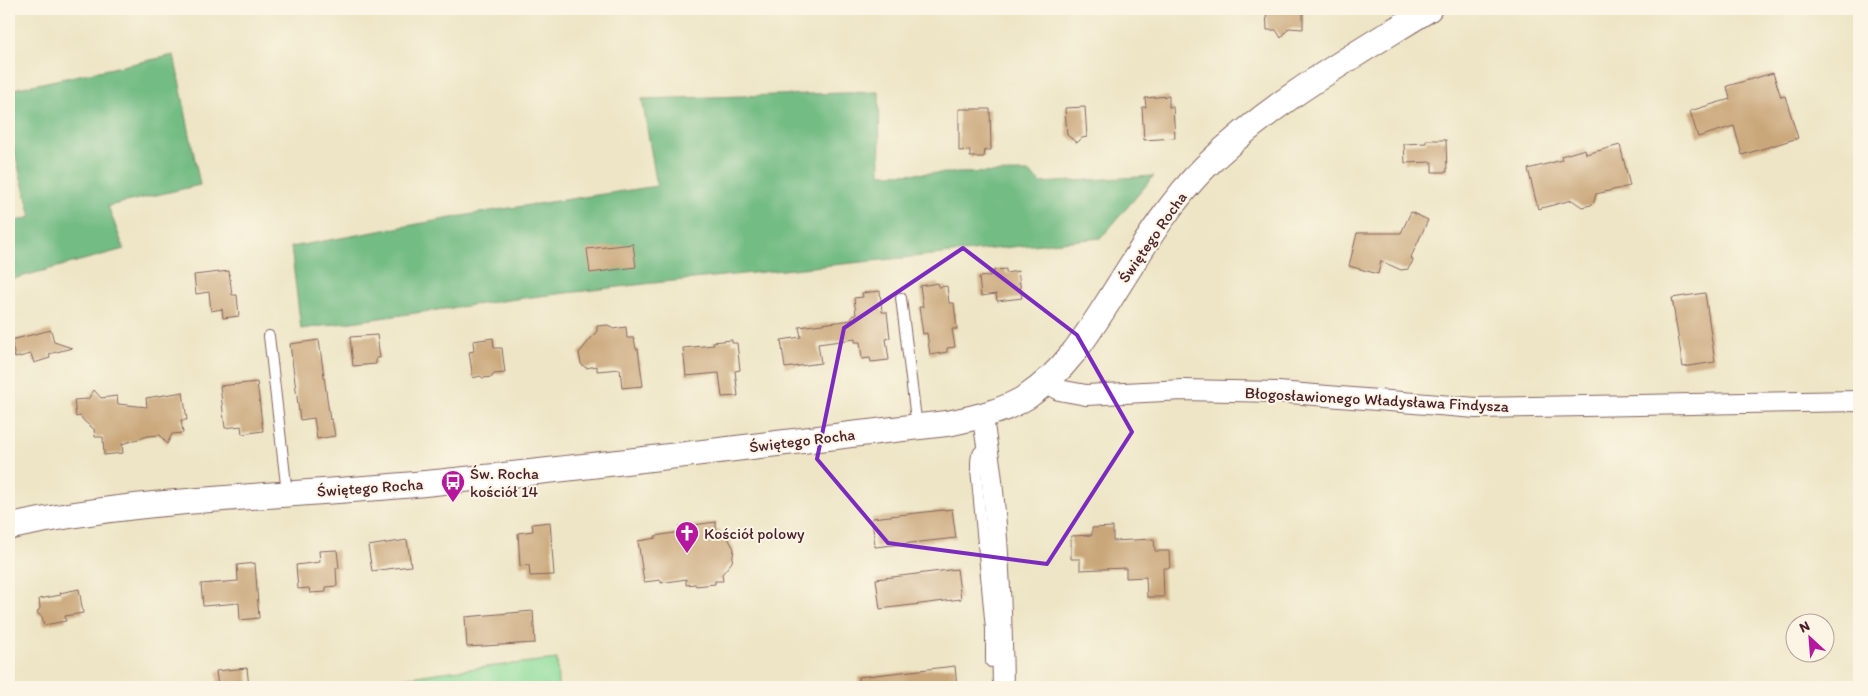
<svg xmlns="http://www.w3.org/2000/svg" width="1868" height="696" font-family="Itim,sans-serif">
	<rect width="100%" height="100%" fill="#fcf5e5"/>
	<filter id="ink" filterUnits="userSpaceOnUse"><feTurbulence type="fractalNoise" baseFrequency=".02" numOctaves="2"/><feDisplacementMap in="SourceGraphic" scale="10" xChannelSelector="R" yChannelSelector="G"/><feConvolveMatrix kernelMatrix="1 2 1 2 8 2 1 2 1" color-interpolation-filters="sRGB"/></filter>
	<filter id="wash" filterUnits="userSpaceOnUse"><feTurbulence type="fractalNoise" baseFrequency=".0096" numOctaves="4" result="noise"/><feDisplacementMap in="SourceGraphic" scale="20" xChannelSelector="R" yChannelSelector="G"/><feGaussianBlur stdDeviation="1.12" result="paint"/><feColorMatrix in="noise" values="0 0 0 0 0 0 0 0 0 0 0 0 0 0 0 0 0 1.4 0 .05"/><feComposite in="paint" operator="in"/></filter>
	<g filter="url(#wash)">
		<rect width="100%" height="100%" fill="#ede5c5"/>
		<path fill="#8fdd9c" stroke="#6c7e64" d="M557 659 558 687H367L366 684 443 672Z"/>
		<path fill="#73bc84" stroke="#5e6e58" d="M174 55 200 185 108 206 124 249 9 280V223L31 217 9 130V90Z
			M879 92 880 174 1028 172 1041 183 1154 176 1101 238 653 283 523 298 301 329 291 247 490 211 657 186 642 99Z"/>
		<g id="blocks">
			<path fill="#caa77a" d="M1266 9H1303V29L1289 28 1281 38 1276 30H1267Z
				M1773 73 1781 97 1785 96 1798 138 1742 155 1734 126 1698 137 1690 111 1730 99 1727 86Z
				M1169 96V107H1173L1175 138 1144 140 1142 107H1146L1145 98Z
				M1085 107 1087 137 1082 138 1077 143 1067 135 1065 108Z
				M959 109H990L991 150H985L984 157H970V150L959 151Z
				M1426 140H1446L1447 172H1432V162L1405 163 1404 144 1426 143Z
				M1620 145 1630 186 1596 194 1594 202 1591 205 1582 207 1572 200 1538 209 1528 169 1562 160 1561 156 1585 149 1586 154Z
				M1411 212 1428 220 1411 257 1413 261 1408 269 1401 270 1381 261 1378 274 1349 266 1357 233H1401Z
				M633 244 636 267 590 273 587 249Z
				M1006 269V273L1018 271 1022 298 997 301 996 294 981 296 979 277 990 276V272H994V270Z
				M229 271 232 295H237L239 316 223 318 222 309 211 311 209 292 196 294 194 275Z
				M938 283 939 287 947 286 949 303H954L957 329H952L955 347 947 348V352L930 355 927 333 923 334 919 307H923L920 286Z
				M880 291 882 312H887L890 338 886 339 889 360 871 362 870 358 862 359 860 342H855V339L818 344 821 363 785 368 781 340 801 337 799 327 852 320V316L856 315 854 298 863 297 862 293Z
				M1705 293 1715 362 1683 367 1672 298Z
				M608 325 613 329 626 327 627 338H634L636 349H638L643 386 622 388 620 369 597 371V366L586 368 581 364 579 353 597 331V326Z
				M51 330 54 342 72 348 49 354 50 358 34 363 31 354 15 358 11 340Z
				M377 335 380 358H376V364L353 366 350 337Z
				M493 338 494 348H502L505 373 494 374 492 377 483 378 480 376 473 378 469 352 474 351 473 341Z
				M319 340 330 420 332 419 335 436 317 439 314 418 300 420 290 344Z
				M732 340V343H737L740 370 735 371 738 396 722 397 719 373 686 376 683 348 714 345 713 342Z
				M257 382 263 431 242 434 241 426 225 428 220 386Z
				M94 390 101 398 117 396 118 404 147 407 146 398 183 392 187 420H181L183 433 172 434 167 444 160 435 148 436 122 444 123 453 104 455 103 437H95L94 429 85 422 80 416 76 417 74 400 88 399Z
				M952 509 956 538 875 547 872 518Z
				M550 522 554 575 530 576 529 565 520 566 518 533 533 531 532 524Z
				M716 522V529L727 536 734 549 732 562 722 574 723 581H715V584L696 586 695 584 686 585V579L661 583V580L644 582 638 541 656 538 655 536 680 532 679 527Z
				M1113 527V541L1154 539 1155 551H1169L1170 568H1163L1164 597H1147L1146 577 1126 578V568L1080 570V559H1071V536L1092 535V528Z
				M407 540 411 566 372 571 368 546Z
				M337 550 339 568H336L337 586 326 587V592L310 593 309 588 298 589 296 565 320 562 319 551Z
				M255 563 259 618 240 620 239 603 203 606 201 584 238 581 237 565Z
				M957 569 961 599 880 609 876 579Z
				M79 589 83 613 65 616 66 621 44 625 42 617 37 613 40 608 39 599 61 595 60 593Z
				M533 611 535 643 467 647 465 617Z
				M955 666 957 687H859L858 677Z
				M247 668 249 687H218L216 671Z"/>
		</g>
	</g>
	<g filter="url(#ink)">
		<use href="#blocks" fill-opacity="0" stroke="#836461" stroke-width="1"/>
		<g fill="none" stroke-linecap="round" stroke-linejoin="round">
			<g stroke="#836461" stroke-width="12">
				<path id="service" d="M901 298 917 427
					M269 336 287 493
					M986 447C975 452 976 458 976 469L991 629V662"/>
			</g>
			<g stroke="#836461" stroke-width="22">
				<path id="minor" d="M1047 382 1059 390 1086 395 1183 390 1278 392 1476 408 1859 401
					M983 416C985 438 990 459 992 481 999 549 1002 618 1003 687"/>
			</g>
			<g stroke="#836461" stroke-width="27">
				<path id="tertiary" d="M9 527C144 497 283 497 420 484 597 467 774 443 950 423 978 417 1005 411 1028 396 1065 371 1087 335 1110 299 1139 253 1167 205 1205 167 1271 102 1352 57 1429 9"/>
			</g>
			<use href="#service" stroke="#fff" stroke-width="10"/>
			<use href="#minor" stroke="#fff" stroke-width="20"/>
			<use href="#tertiary" stroke="#fff" stroke-width="25"/>
		</g>
	</g>
	<path fill="none" stroke="#7b2cbf" stroke-width="4" stroke-linejoin="round" d="M963 248 1077 335 1132 432 1047 564 888 543 817 459 844 328Z"/>
	<defs>
		<g id="bus-pin" transform="scale(1.25)"><path d="M0 17L-7.5 6A9.5 9.5 0 1 1 7.5 6Z" fill="#b5179e" stroke="#fcf5e5"/><path d="M-5-6H5V4H4V6H2V4H-2V6H-4V4H-5ZM-3.5-4V0h7V-4ZM-3.5 1.2v1.5H-2V1.2ZM2 1.2v1.5H3.5V1.2Z" fill="#fff"/></g>
		<g id="church-pin" transform="scale(1.25)"><path d="M0 17L-7.5 6A9.5 9.5 0 1 1 7.5 6Z" fill="#b5179e" stroke="#fcf5e5"/><path d="M-1.2-6h2.4v3.5h3.3v2.4h-3.3V6h-2.4V-.1h-3.3v-2.4h3.3Z" fill="#fff"/></g>
	</defs>
	<g fill-rule="evenodd">
		<use href="#bus-pin" x="453" y="482"/>
		<use href="#church-pin" x="687" y="533"/>
	</g>
	<g text-anchor="middle" stroke-width="4" stroke-linejoin="round" paint-order="stroke">
		<g font-size="16" fill="#4a1f2b" stroke="#fcf5e5">
			<text transform="translate(1152 237) rotate(-55)" y="6">Świętego Rocha</text>
			<text transform="translate(1377 399) rotate(3)" y="6">Błogosławionego Władysława Findysza</text>
			<text transform="translate(802 440) rotate(-7)" y="6">Świętego Rocha</text>
			<text transform="translate(370 487) rotate(-4)" y="6">Świętego Rocha</text>
		</g>
		<g font-size="16" fill="#4a1f2b" stroke="#fcf5e5" text-anchor="start">
			<text x="470" y="479">Św. Rocha<tspan x="470" dy="18">kościół 14</tspan></text>
			<text x="704" y="539">Kościół polowy</text>
		</g>
	</g>
	<rect width="1868" height="696" fill="none" stroke="#fcf5e5" stroke-width="30"/>
	<g transform="translate(1810 638) rotate(334)"><circle r="24" fill="#fcf5e5" stroke="#b59f9b"/>
	<path d="M0-4L9 19L0 12L-9 19Z" fill="#b5179e"/>
	<text y="-8" font-size="14" font-weight="bold" text-anchor="middle" fill="#4a1f2b">N</text>
	</g>
</svg>
